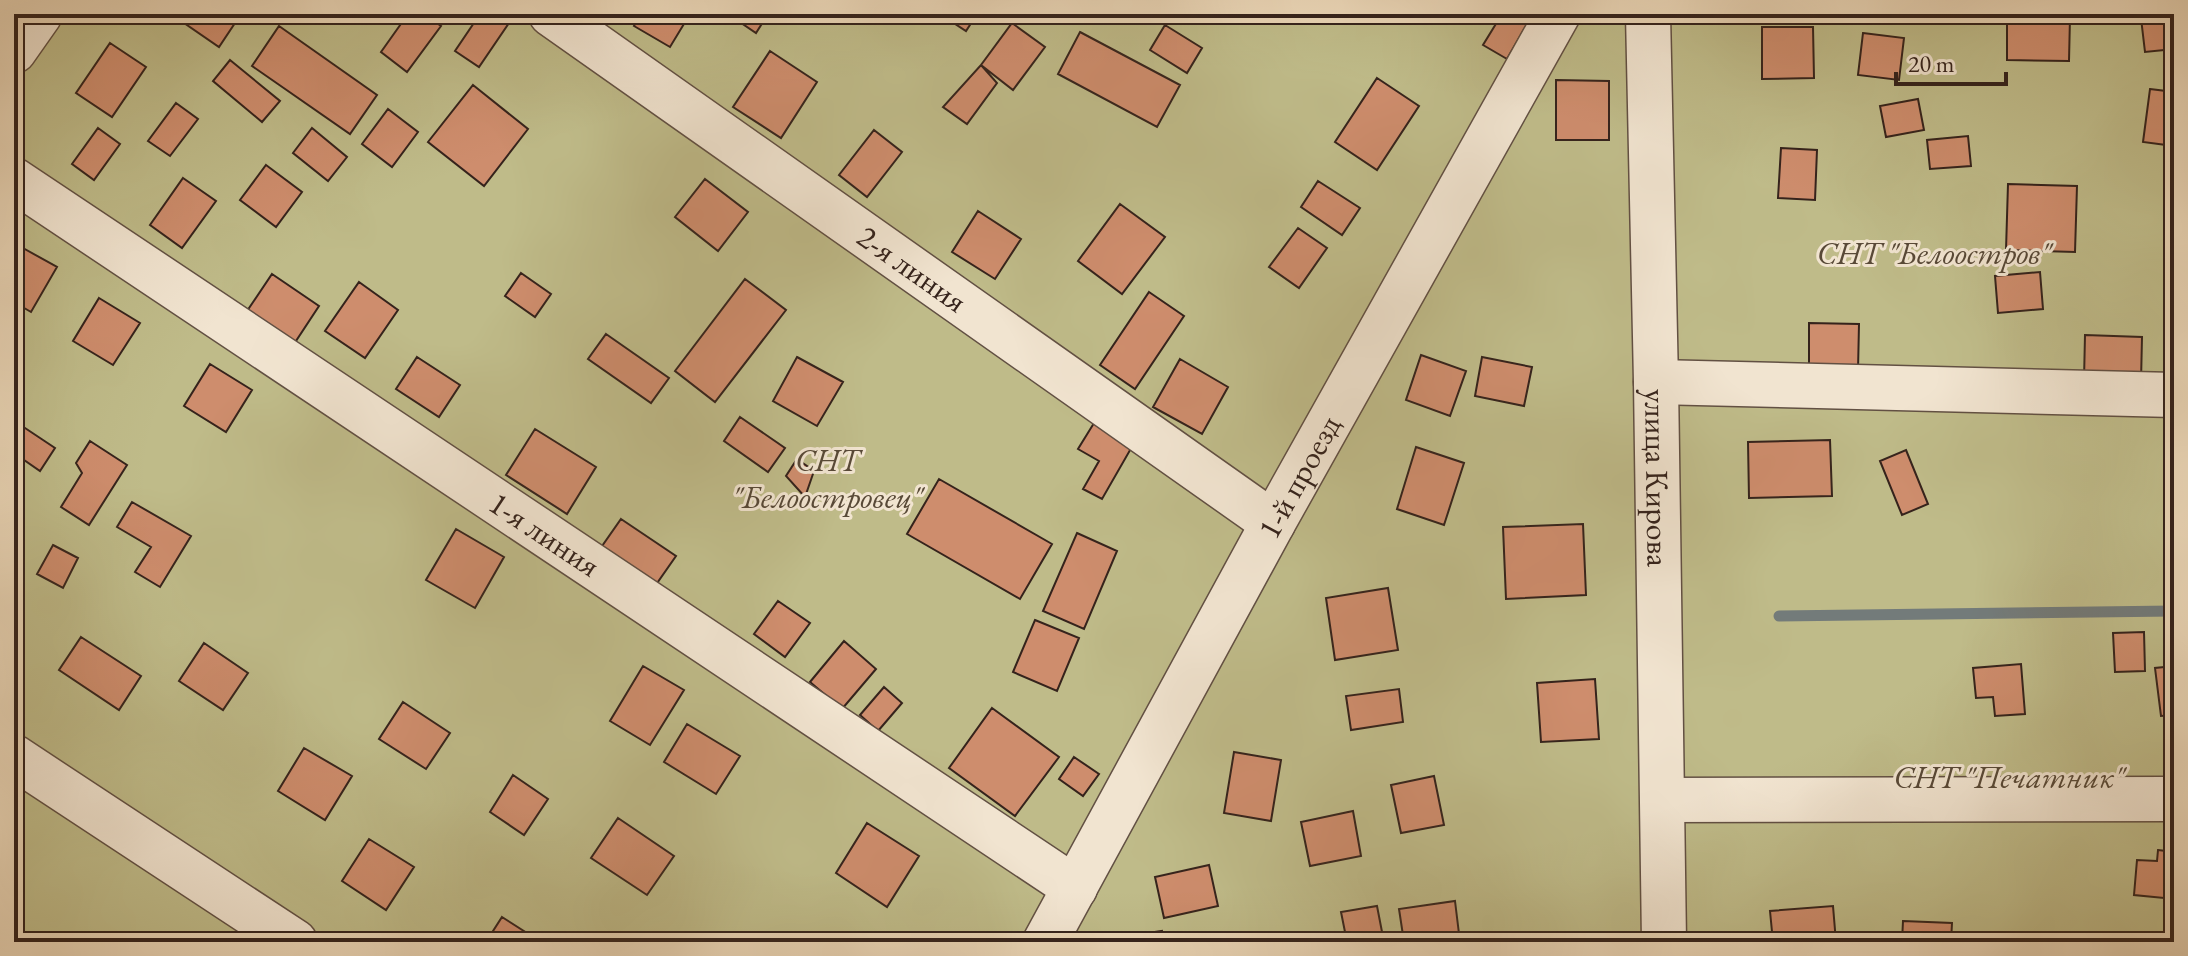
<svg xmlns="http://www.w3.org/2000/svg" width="2188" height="956" font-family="'EB Garamond',serif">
	<rect width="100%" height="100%" fill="#ead6b7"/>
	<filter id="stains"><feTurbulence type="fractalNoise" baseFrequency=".0025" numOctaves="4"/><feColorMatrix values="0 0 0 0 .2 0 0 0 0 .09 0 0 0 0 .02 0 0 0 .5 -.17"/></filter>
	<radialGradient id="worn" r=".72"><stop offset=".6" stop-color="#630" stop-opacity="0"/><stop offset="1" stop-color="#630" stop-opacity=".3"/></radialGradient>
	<path fill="#bfbb89" stroke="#7a6f52" stroke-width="2" d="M14 14H2174V942H14Z"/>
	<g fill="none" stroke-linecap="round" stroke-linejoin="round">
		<path stroke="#737b7a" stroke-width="11" d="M1779 616 2174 611"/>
	</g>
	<path fill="#ce8d6d" stroke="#35231c" stroke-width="2" d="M171 14H241L219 47Z
		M408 14H424L441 26 407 72 381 52Z
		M480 14H508L513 17 479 67 455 51Z
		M641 14H690L670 47 634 26Z
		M728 14H768L756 33Z
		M940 14H977L966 31Z
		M1502 14H1533L1507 59 1483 45Z
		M2174 14V49L2145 52 2141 18Z
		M2007 17H2070L2069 61 2007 60Z
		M1012 23 1045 47 1013 90 981 65Z
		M1165 25 1202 48 1187 73 1150 50Z
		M279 26 377 95 350 134 252 66Z
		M1762 27H1813L1814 78 1762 79Z
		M1080 32 1180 85 1157 127 1058 74Z
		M1863 33 1904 38 1899 80 1858 75Z
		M110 43 146 67 112 117 76 93Z
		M770 51 817 82 781 138 733 107Z
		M230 60 280 101 262 122 213 81Z
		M981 65 997 83 967 124 943 107Z
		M1377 78 1419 106 1377 170 1335 142Z
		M1556 80 1609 81V140H1556Z
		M473 85 528 129 484 186 428 142Z
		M2150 89 2174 92V146L2143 142Z
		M1918 99 1924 130 1886 137 1880 106Z
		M176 103 198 119 170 156 148 141Z
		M388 109 418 132 392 167 362 144Z
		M98 128 120 144 94 180 72 164Z
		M312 128 347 157 328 181 293 153Z
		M874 130 902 152 867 197 839 175Z
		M1968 136 1971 166 1930 169 1927 140Z
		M1781 148 1817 150 1815 200 1778 198Z
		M266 165 302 192 276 227 240 200Z
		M183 178 216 201 182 248 150 225Z
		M705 179 748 212 718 251 675 217Z
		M1318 181 1360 208 1342 235 1301 207Z
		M2008 184 2077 186 2075 252 2006 250Z
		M1120 204 1165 237 1122 294 1078 261Z
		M978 211 1021 239 995 279 952 252Z
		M1298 228 1327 248 1299 288 1269 267Z
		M14 243 57 267 31 312 14 302Z
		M2040 272 2043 309 1998 313 1995 276Z
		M521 273 551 294 535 317 505 296Z
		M272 274 319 306 290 350 243 317Z
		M745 279 786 310 715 402 675 371Z
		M359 282 398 310 365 358 325 331Z
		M1149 292 1184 316 1135 389 1100 365Z
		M99 298 140 323 113 365 73 341Z
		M1809 323 1859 324 1858 371 1809 369Z
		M606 334 669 378 651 403 588 359Z
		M2085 335 2142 337 2141 382 2084 380Z
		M1421 355 1466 371 1450 416 1406 400Z
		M417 357 460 385 439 417 396 389Z
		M797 357 843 382 817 426 773 401Z
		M1482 357 1532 367 1524 406 1475 396Z
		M1180 359 1228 387 1202 434 1153 407Z
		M210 364 252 390 226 432 184 406Z
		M740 417 785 448 768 472 724 441Z
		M1094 423 1133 445 1102 499 1083 489 1099 461 1078 449Z
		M22 426 55 448 40 471 14 453V438Z
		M535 429 596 467 567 514 506 475Z
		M1830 440 1832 496 1749 498 1748 442Z
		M90 441 127 465 89 525 61 507 82 473 76 463Z
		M1416 447 1464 463 1444 525 1397 509Z
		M1906 450 1928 504 1902 515 1880 461Z
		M797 459 814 471 805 497 786 476Z
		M939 479 1052 544 1020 599 907 534Z
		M132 502 191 536 160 587 135 572 151 547 117 527Z
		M621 519 676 556 655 586 600 549Z
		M1583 524 1586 595 1506 599 1503 527Z
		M456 529 504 557 475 608 426 580Z
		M1077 533 1117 551 1084 629 1043 611Z
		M53 545 78 558 63 588 37 574Z
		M1388 588 1398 650 1335 660 1326 598Z
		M778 601 810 623 785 657 754 634Z
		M1035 620 1079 638 1057 691 1013 672Z
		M2144 632 2145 671 2115 672 2113 633Z
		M81 637 141 676 119 710 59 670Z
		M844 641 876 669 842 709 810 682Z
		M204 643 248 673 223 710 179 681Z
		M2021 664 2025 714 1995 716 1993 697 1976 698 1973 668Z
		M643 666 684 690 650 745 610 721Z
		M2174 666V715L2161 716 2155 668Z
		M1595 679 1599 739 1541 742 1537 683Z
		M884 687 902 703 878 731 860 715Z
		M1399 689 1403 722 1351 730 1346 696Z
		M403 702 450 733 426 769 379 739Z
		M992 708 1059 757 1015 816 949 768Z
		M687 724 740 756 716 794 664 762Z
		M304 748 352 776 325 820 278 791Z
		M1234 752 1281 760 1271 821 1224 813Z
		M1074 757 1099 774 1083 796 1059 779Z
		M513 775 548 799 524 835 490 812Z
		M1434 776 1444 825 1401 833 1391 785Z
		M1353 811 1361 856 1310 866 1301 822Z
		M618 818 674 856 647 895 591 858Z
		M867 823 919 856 887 907 836 873Z
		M369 839 414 867 386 910 342 881Z
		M2158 850 2174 852V899L2134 895 2137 860 2157 861Z
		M1209 865 1218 906 1164 918 1155 877Z
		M1455 901 1460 942H1404L1399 909Z
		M1377 906 1383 937 1347 942 1341 912Z
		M1833 906 1836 942H1773L1770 911Z
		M502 917 541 942H486Z
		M1903 921 1952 923 1951 942H1902Z
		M1162 931 1164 942H1108L1107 939Z"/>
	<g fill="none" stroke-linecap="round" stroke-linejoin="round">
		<g stroke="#625043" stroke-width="47">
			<g id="minor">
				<path id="s1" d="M551 14 1273 523"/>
				<path id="s2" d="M1648 14 1656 382 1664 942"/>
				<path d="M14 51 40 14"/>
				<path id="s3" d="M14 180 1075 888"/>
				<path d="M1656 382 2174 395"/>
				<path d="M14 757 295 942"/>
				<path d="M1663 800 2174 799"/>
				<path id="s4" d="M1045 942 1273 523 1558 14"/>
			</g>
		</g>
		<use href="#minor" stroke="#f1e4d0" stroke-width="44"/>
	</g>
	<g text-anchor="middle" stroke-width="6" stroke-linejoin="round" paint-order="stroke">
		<g font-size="32" font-style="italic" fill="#584937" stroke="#f1e4d0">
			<text x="1934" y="264">СНТ "Белоостров"</text>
			<text x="827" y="471">СНТ<tspan x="827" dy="37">"Белоостровец"</tspan></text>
			<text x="2009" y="788">СНТ "Печатник"</text>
		</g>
		<g font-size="32" fill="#35231c" stroke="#f1e4d0">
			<text dy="11" stroke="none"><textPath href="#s1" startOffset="442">2-я линия</textPath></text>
			<text dy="11" stroke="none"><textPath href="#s4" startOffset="530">1-й проезд</textPath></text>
			<text dy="11" stroke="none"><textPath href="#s2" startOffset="464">улица Кирова</textPath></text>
			<text dy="11" stroke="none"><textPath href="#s3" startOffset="638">1-я линия</textPath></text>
		</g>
	</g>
	<rect width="2188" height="956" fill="none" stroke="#ead6b7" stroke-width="48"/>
	<rect x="16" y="16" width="2156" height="924" fill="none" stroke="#35231c" stroke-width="4"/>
	<rect x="24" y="24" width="2140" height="908" fill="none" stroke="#35231c" stroke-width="2"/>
	<path d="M1896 72v12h110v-12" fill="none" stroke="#35231c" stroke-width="4"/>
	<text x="1908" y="72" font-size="24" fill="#35231c" stroke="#f1e4d0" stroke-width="6" paint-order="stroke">20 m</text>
	<rect width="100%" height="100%" filter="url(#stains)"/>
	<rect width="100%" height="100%" fill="url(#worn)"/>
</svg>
